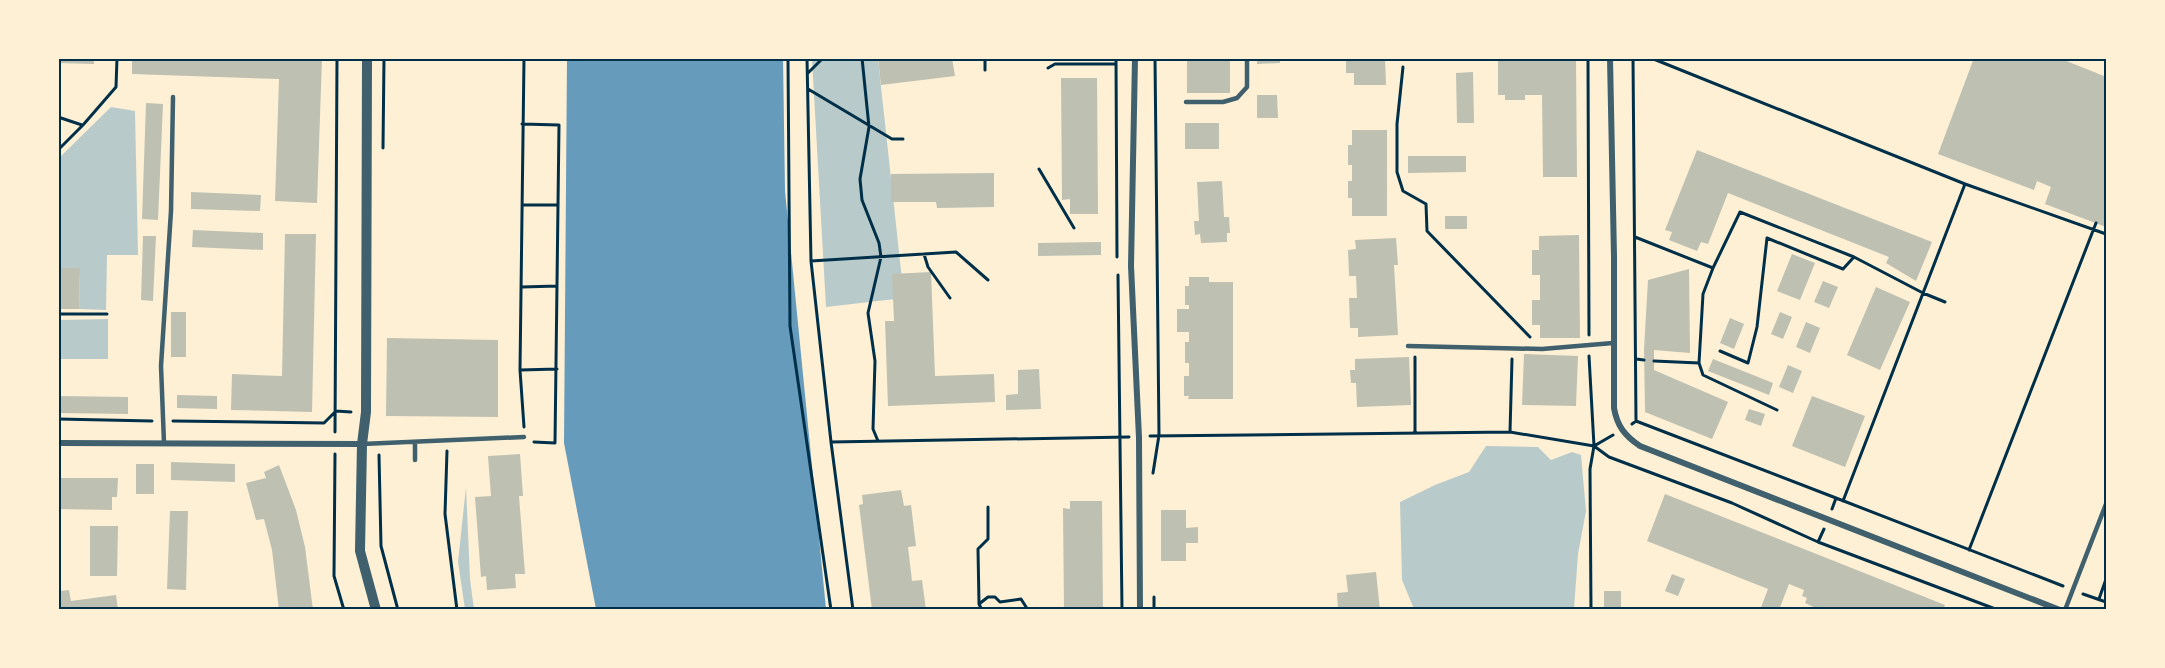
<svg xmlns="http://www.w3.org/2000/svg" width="2165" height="668" font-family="'DejaVu Sans',sans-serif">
	<rect width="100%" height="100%" fill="#fdf0d5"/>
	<path fill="#b9caca" d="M812 59H878L904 298 826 307Z
		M111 107 135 111 138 255H107L106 310 79 309 80 268H59V158Z
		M108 319V359H59V320Z
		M1486 446 1538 447 1551 460 1572 452 1581 455 1586 511 1578 554 1574 609H1414L1402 580 1400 502 1435 485 1469 472Z
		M466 487 470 579 474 609H465L458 562Z"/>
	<path fill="#669bbc" d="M567 59H783L785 191 826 609H596L564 443Z"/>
	<path fill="#bec0b2" d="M58 58H94V64L58 63Z
		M132 58H322L317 203 275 201 279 79 132 74Z
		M878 58H952L955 76 881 85Z
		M1187 58H1230V93H1187Z
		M1257 58H1280V63L1257 64Z
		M1346 58H1385L1386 85H1354V73H1346Z
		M1974 58H2059L2104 76 2106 70V227L2045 204 2051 187 2037 181 2034 190 1938 154Z
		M1576 60 1577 177H1543L1542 95H1525V100H1505V95H1498V61Z
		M1473 72 1474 123H1457L1456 73Z
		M1061 78H1097L1098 214H1070V199L1062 200Z
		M1257 95H1277L1278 118H1257Z
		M146 103 163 104 158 220 142 219Z
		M1185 123H1219V149H1185Z
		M1352 130H1387V216H1352V198H1348V181H1352V165H1348V145H1352Z
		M1697 150 1932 242 1916 281 1886 263 1889 257 1728 193 1708 244 1701 242 1697 251 1669 240 1672 232 1665 230Z
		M1408 156H1466V172L1408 173Z
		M994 173V207L937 208 936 202H891V174Z
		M1222 181 1224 217H1229L1230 233H1227V242L1201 243 1200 234 1195 235 1194 221H1199L1197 182Z
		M191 192 261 195 260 211 191 209Z
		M1445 216H1467V229H1445Z
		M193 230 263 233V250L192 247Z
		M285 234H316L312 412 231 410 232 374 282 376Z
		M1579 235 1580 338H1540V325H1532V300H1540V275H1532V250H1539V236Z
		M143 236H156L153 301 141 300Z
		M1396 238 1398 265H1394L1398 335 1358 337V328H1350L1349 298H1357L1356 276H1349L1348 250 1356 249 1355 240Z
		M1101 242V255L1038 256V243Z
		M1792 254 1815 263 1800 300 1777 291Z
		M58 268H80L79 309H58Z
		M1689 269 1690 353 1654 350V370L1728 402 1712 439 1645 412 1644 349 1648 280Z
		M931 272 935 376 994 374 995 402 888 406 885 321H894L892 274Z
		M1189 277H1209V282H1233V399H1188L1189 396H1184V376H1189V363H1185V342H1189V332H1177V309H1189V305H1185V286H1189Z
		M1823 281 1838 287 1829 308 1814 302Z
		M1876 287 1910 302 1880 370 1847 355Z
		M171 312H186V357H171Z
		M1780 312 1792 317 1783 339 1771 334Z
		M1730 318 1744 324 1734 349 1720 343Z
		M1806 322 1820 328 1810 353 1796 347Z
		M387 338 498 340V417L386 416Z
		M1524 354 1578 356 1576 406 1522 405Z
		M1409 357 1411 405 1357 407 1356 383H1351L1350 370H1355V359Z
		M1713 359 1773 383 1769 395 1708 371Z
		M1788 365 1802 371 1793 393 1779 387Z
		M1039 369 1041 409 1006 410V395L1018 394V370Z
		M177 395 217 396V409L177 408Z
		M58 396 128 397V414L58 413Z
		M1812 396 1865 416 1845 467 1792 446Z
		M1749 409 1765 414 1761 426 1745 420Z
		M520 454 523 496H519L525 574H515L516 588 487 590 486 576 481 577 475 497 491 496 488 456Z
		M171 462 235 464V482L171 480Z
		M136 464H154V494H136Z
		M279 465 296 510 305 547 313 610H279L272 550 264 519 256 520 246 483 266 478 264 472Z
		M58 478H118L117 497H112V510L58 509Z
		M901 490 904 506 911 505 916 546 908 547 912 581 922 580 926 610H872L859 505 863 504 862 495Z
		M1665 494 1945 605 1943 610H1820L1805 603 1807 598 1802 596 1804 590 1789 584 1779 610H1760L1768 589 1647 541Z
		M1070 501H1102L1103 610H1064L1063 508 1070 509Z
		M1161 510H1186V528L1198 527V543H1186V561H1161Z
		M170 511H188L186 590 167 589Z
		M90 526H118L117 576H90Z
		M1376 572 1380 610H1338L1337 593 1348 592 1346 575Z
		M1672 574 1685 579 1678 596 1665 591Z
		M69 590 71 601 116 595 118 610H58L60 591Z
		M1604 591H1621V610H1604Z"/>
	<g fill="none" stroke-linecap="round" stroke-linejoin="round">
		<path stroke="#003049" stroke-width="3" d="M788 58 790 326 831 610
			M807 58 811 261 831 442 853 610
			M862 58 869 127 860 179 862 200 879 243 881 257 868 313 875 361 873 429 878 441
			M1116 58 1117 257
			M1588 58 1589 335
			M1633 58 1636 421
			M1651 58 1965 184 2106 234
			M1403 67 1397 124V172L1403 191 1426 204 1427 231 1530 337
			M1048 68 1055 64H1116
			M985 70V58
			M808 73 823 58
			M808 89 892 139H903
			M58 117 82 125
			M522 124 559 125 555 443 534 442
			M383 148 384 58
			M58 150 83 125 116 87 117 58
			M1039 169 1074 228
			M523 205H557
			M1635 237 1713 268
			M924 254 928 267 950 298
			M811 261 956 252 988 280
			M1118 275 1122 610
			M522 287 557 286
			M58 314H107
			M1720 351 1748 363 1757 327 1767 238 1843 269 1854 257
			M1589 356 1594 446 1609 457 1732 503 1818 542 1998 610
			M1415 357V433
			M1636 359 1644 360
			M1654 361 1699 363
			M520 370 557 369
			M1777 410 1703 375 1699 363 1703 294 1713 268 1740 212 1854 257 1923 293 1945 302
			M58 419 152 421
			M173 421 324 423 336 411 351 412
			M1632 424 1636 421 1836 498 1832 509
			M524 427 520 370 524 58
			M335 432 337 58
			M1510 432 1512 359
			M1150 436 1510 432 1594 446 1613 435
			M831 442 1129 437
			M447 451 445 514 457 610
			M335 454 334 576 344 610
			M379 455 381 546 398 610
			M1153 473 1159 435 1155 58
			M1836 498 2063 586
			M1843 501 1965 184
			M1818 542 1824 529
			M1969 550 2096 223
			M2083 594 2106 602
			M1154 597V610
			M2099 599 2106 579
			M979 604 988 597H995L1000 602 1021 599 1028 610
			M982 610 979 604 978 549 988 539V507
			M1591 610 1590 469 1594 446"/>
		<path stroke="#3f606c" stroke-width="4.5" d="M1186 102H1223L1237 98 1247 87V58
			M1408 346 1542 349 1613 343
			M164 443 161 366 171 211 173 97
			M362 444 524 437
			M415 460V442
			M2065 610 2106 504"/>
		<path stroke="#3f606c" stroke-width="6" d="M1135 58 1131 266 1139 438 1140 610
			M1610 58 1614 256V408C1617 426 1625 436 1640 446L2060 610
			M58 443 362 444"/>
		<path stroke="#3f606c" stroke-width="10" d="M367 58 366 412 362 444 360 551 376 610"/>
	</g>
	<rect width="2165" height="668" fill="none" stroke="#fdf0d5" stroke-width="120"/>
	<rect x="60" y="60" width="2045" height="548" fill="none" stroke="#003049" stroke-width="2"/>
</svg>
